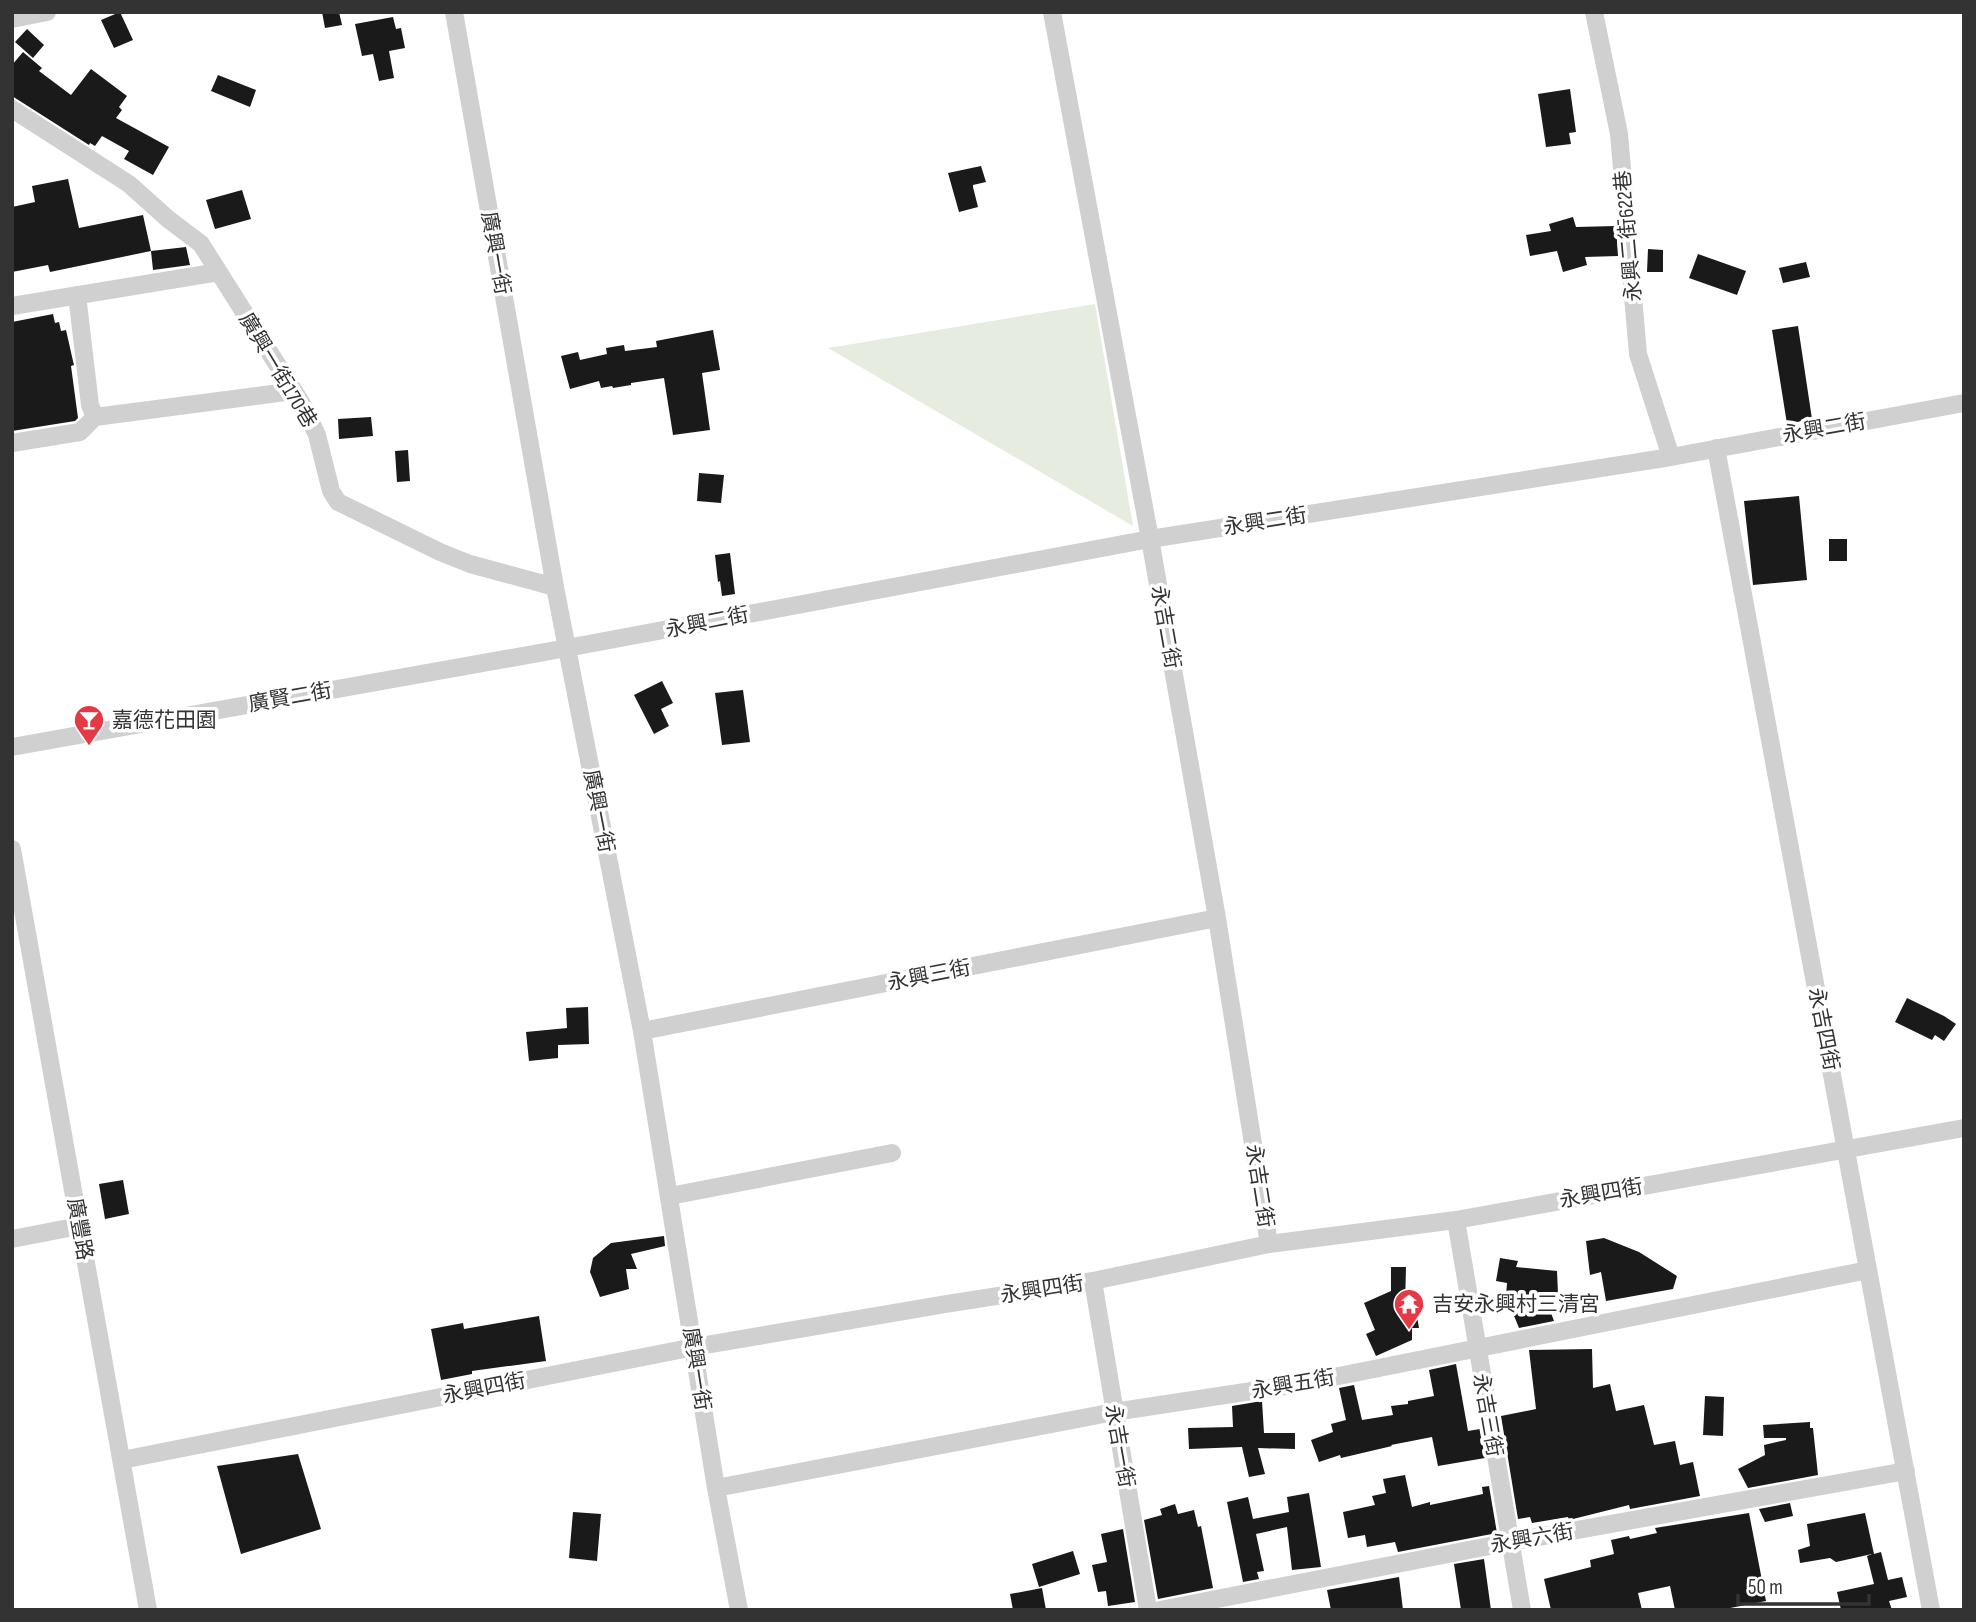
<svg xmlns="http://www.w3.org/2000/svg" width="1976" height="1622" font-family="'Sofia Sans Condensed','Noto Sans TC',sans-serif">
	<rect width="100%" height="100%" fill="#fff"/>
	<path fill="#e6ecdf" d="M1095 304 1133 526 828 348Z"/>
	<path fill="#1a1a1a" d="M120 12 133 40 114 48 101 20Z
		M322 12H339L342 25 325 28Z
		M393 17 396 29 401 28 405 48 389 51 394 78 379 81 373 54 362 56 355 24Z
		M27 29 44 45 33 58 15 42Z
		M23 52 42 68 39 71 71 95 91 69 127 96 119 107 122 110 116 118 169 147 153 175 124 159 129 151 102 136 95 146 90 143 89 145 12 96V65Z
		M218 75 256 90 250 107 211 91Z
		M1570 89 1576 132 1569 133 1571 144 1546 147 1538 94Z
		M981 166 986 182 973 185V187L978 207 959 212 948 173Z
		M68 179 79 228 143 215 151 251 50 272 48 265 12 272V207L35 202 32 186Z
		M242 190 251 219 215 229 206 200Z
		M1573 217 1576 227 1616 226 1618 256 1585 257 1587 265 1563 272 1557 251 1530 256 1526 235 1551 231 1549 224Z
		M186 247 190 265 153 270 151 251Z
		M1648 249 1663 250V272H1647Z
		M1698 254 1746 271 1737 295 1689 278Z
		M1806 262 1810 277 1783 283 1779 268Z
		M53 314 55 323 59 322 61 331 66 330 73 361 74 365 71 366 78 418 75 421 12 431V322Z
		M1798 326 1812 419 1787 424 1772 330Z
		M713 330 720 370 702 373 710 430 673 435 664 378 631 383V385L613 388 612 386 601 388 599 381 570 389 561 356 578 352 580 360 607 354 606 348 624 345 625 351 657 347 656 341Z
		M371 417 373 436 339 439 338 419Z
		M408 450 410 481 397 482 395 451Z
		M699 473 724 475 721 503 697 501Z
		M1799 496 1807 580 1753 585 1744 501Z
		M1829 539H1847V561H1829Z
		M730 553 735 594 722 596 720 581 718 582 715 555Z
		M662 681 673 703 661 709 669 726 654 734 634 695Z
		M743 690 750 742 722 745 715 693Z
		M1907 998 1944 1016 1956 1024 1944 1041 1935 1035 1932 1040 1895 1022Z
		M588 1007 589 1044 558 1045V1058L529 1061 526 1032 567 1028 566 1008Z
		M123 1180 129 1214 105 1219 99 1184Z
		M664 1236 665 1246 631 1254 637 1269H626L629 1289 600 1297 590 1272 593 1258 611 1243Z
		M1604 1238 1639 1252 1677 1276 1673 1289 1606 1301 1601 1272 1590 1275 1586 1241Z
		M1500 1258 1518 1261 1516 1267 1557 1271 1558 1294 1547 1302 1554 1321 1519 1328 1506 1296 1507 1283 1496 1281Z
		M1391 1267H1406L1405 1306 1415 1305 1419 1328H1412V1340L1376 1356 1366 1334 1375 1330 1364 1303 1391 1291Z
		M539 1316 546 1361 472 1371V1374L441 1380 431 1329 463 1323 464 1329Z
		M1592 1349 1593 1388 1610 1384 1616 1411 1644 1405 1654 1445 1675 1441 1680 1465 1693 1462 1700 1496 1630 1509 1629 1505 1569 1520 1568 1517 1532 1523 1530 1517 1518 1519 1501 1416 1536 1409 1529 1350Z
		M1456 1364 1468 1431 1480 1429 1485 1458 1438 1466 1432 1437 1391 1445 1392 1446 1341 1458 1340 1455 1319 1462 1311 1440 1333 1432 1331 1424 1346 1420 1339 1388 1354 1385 1362 1420 1393 1415 1391 1406 1408 1404V1401L1434 1396 1429 1370Z
		M1705 1396 1724 1397 1723 1436 1703 1435Z
		M1262 1401 1264 1433H1295V1449L1258 1448 1265 1474 1249 1477 1242 1447 1189 1449 1188 1428 1233 1427 1232 1406Z
		M1810 1422V1428H1813L1818 1475 1748 1488 1738 1469 1765 1455 1764 1445 1786 1440V1438H1764L1763 1425Z
		M298 1454 321 1529 241 1554 217 1466Z
		M1405 1475 1412 1507 1430 1502V1505L1483 1494 1482 1487 1489 1486 1497 1533 1398 1552 1395 1542 1367 1547 1365 1535 1348 1538 1343 1512 1375 1505 1372 1496 1386 1493 1383 1479Z
		M1309 1493 1321 1567 1292 1570 1287 1527 1256 1534 1264 1571 1257 1572 1259 1579 1243 1582 1227 1502 1248 1497 1253 1519 1289 1512 1287 1497Z
		M1790 1503 1793 1516 1765 1522 1759 1509Z
		M1175 1504 1178 1514 1194 1510 1198 1527 1201 1526 1213 1588 1158 1599 1144 1520 1162 1515 1160 1509Z
		M573 1512 601 1514 597 1561 569 1558Z
		M1749 1513 1766 1601 1720 1610H1675L1670 1586 1638 1593 1642 1610H1551L1544 1579 1591 1567 1590 1560 1614 1554 1611 1540 1629 1536 1630 1539 1657 1533 1655 1528Z
		M1865 1513 1874 1554 1881 1552 1888 1580 1902 1577 1907 1597 1889 1601 1892 1610H1841L1837 1592 1874 1584 1867 1556 1872 1554 1836 1562 1830 1558 1800 1563 1798 1550 1810 1546 1807 1524Z
		M1123 1529 1135 1602 1108 1606 1106 1591 1098 1592 1092 1565 1107 1562 1101 1534Z
		M1073 1551 1080 1574 1039 1587 1032 1564Z
		M1484 1559 1491 1610H1461L1454 1564Z
		M1399 1577 1403 1610H1331L1327 1590Z
		M1042 1588 1046 1610H1013L1010 1594Z"/>
	<g fill="none" stroke-linecap="round" stroke-linejoin="round">
		<path stroke="#d0d0d0" stroke-width="18" d="M454 12 555 587 642 1031 716 1488 739 1610
			M1052 12 1150 539 1217 918 1269 1244
			M1594 12 1619 134 1638 354 1671 457
			M12 19 47 12
			M12 109 129 184 168 219 201 244 304 407 317 435 331 491 338 502 440 552 470 564 555 587
			M77 295 90 405 95 417
			M12 306 219 272
			M12 443 80 432 95 417 294 391
			M1716 448 1931 1610
			M12 747 567 648 1150 539 1671 457 1964 403
			M12 849 148 1610
			M642 1031 1217 918
			M670 1196 892 1153
			M1456 1220 1522 1610
			M12 1239 79 1226
			M1093 1281 1148 1610
			M122 1460 694 1347 946 1304 1093 1281 1269 1244 1456 1220 1964 1128
			M716 1488 1114 1412 1304 1383 1868 1270
			M1160 1610 1510 1542 1906 1471"/>
	</g>
	<defs>
		<g id="bar-pin" transform="scale(1.575)"><path d="M0 17L-7.5 6A9.5 9.5 0 1 1 7.5 6Z" fill="#e63946" stroke="#fff"/><path d="M-6-5H6L.8 .8V4.5H3.5V6h-7V4.5H-.8V.8Z" fill="#fff"/></g>
		<g id="temple-pin" transform="scale(1.575)"><path d="M0 17L-7.5 6A9.5 9.5 0 1 1 7.5 6Z" fill="#e63946" stroke="#fff"/><path d="M0-6L5-2H3V0L6.5 2.5H4V6H1.5V3h-3V6H-4V2.5H-6.5L-3 0V-2H-5Z" fill="#fff"/></g>
	</defs>
	<g fill-rule="evenodd">
		<use href="#bar-pin" x="89" y="720"/>
		<use href="#temple-pin" x="1409" y="1304"/>
	</g>
	<g text-anchor="middle" stroke-width="7" stroke-linejoin="round" paint-order="stroke">
		<g font-size="21" fill="#333" stroke="#fff">
			<text transform="translate(1628 236) rotate(-95)" y="7">永興二街622巷</text>
			<text transform="translate(496 253) rotate(80)" y="7">廣興一街</text>
			<text transform="translate(278 370) rotate(59)" y="7">廣興一街170巷</text>
			<text transform="translate(1824 428) rotate(-10)" y="7">永興二街</text>
			<text transform="translate(1265 521) rotate(-9)" y="7">永興二街</text>
			<text transform="translate(707 622) rotate(-11)" y="7">永興二街</text>
			<text transform="translate(1166 627) rotate(80)" y="7">永吉二街</text>
			<text transform="translate(290 697) rotate(-10)" y="7">廣賢二街</text>
			<text transform="translate(599 811) rotate(79)" y="7">廣興一街</text>
			<text transform="translate(929 975) rotate(-11)" y="7">永興三街</text>
			<text transform="translate(1824 1029) rotate(79)" y="7">永吉四街</text>
			<text transform="translate(1260 1186) rotate(81)" y="7">永吉二街</text>
			<text transform="translate(1601 1193) rotate(-10)" y="7">永興四街</text>
			<text transform="translate(80 1229) rotate(80)" y="7">廣豐路</text>
			<text transform="translate(1042 1289) rotate(-9)" y="7">永興四街</text>
			<text transform="translate(697 1369) rotate(81)" y="7">廣興一街</text>
			<text transform="translate(1293 1384) rotate(-10)" y="7">永興五街</text>
			<text transform="translate(484 1388) rotate(-11)" y="7">永興四街</text>
			<text transform="translate(1488 1415) rotate(80)" y="7">永吉三街</text>
			<text transform="translate(1120 1446) rotate(80)" y="7">永吉一街</text>
			<text transform="translate(1532 1538) rotate(-10)" y="7">永興六街</text>
		</g>
		<g font-size="21" fill="#333" stroke="#fff" text-anchor="start">
			<text x="112" y="727">嘉德花田園</text>
			<text x="1432" y="1311">吉安永興村三清宮</text>
		</g>
	</g>
	<rect width="1976" height="1622" fill="none" stroke="#333333" stroke-width="28"/>
	<path d="M1738 1594v10h131v-10" fill="none" stroke="#333333" stroke-width="3.5"/>
	<text x="1748" y="1594" font-size="21" fill="#333333" stroke="#ffffff" stroke-width="5" paint-order="stroke">50 m</text>
</svg>
